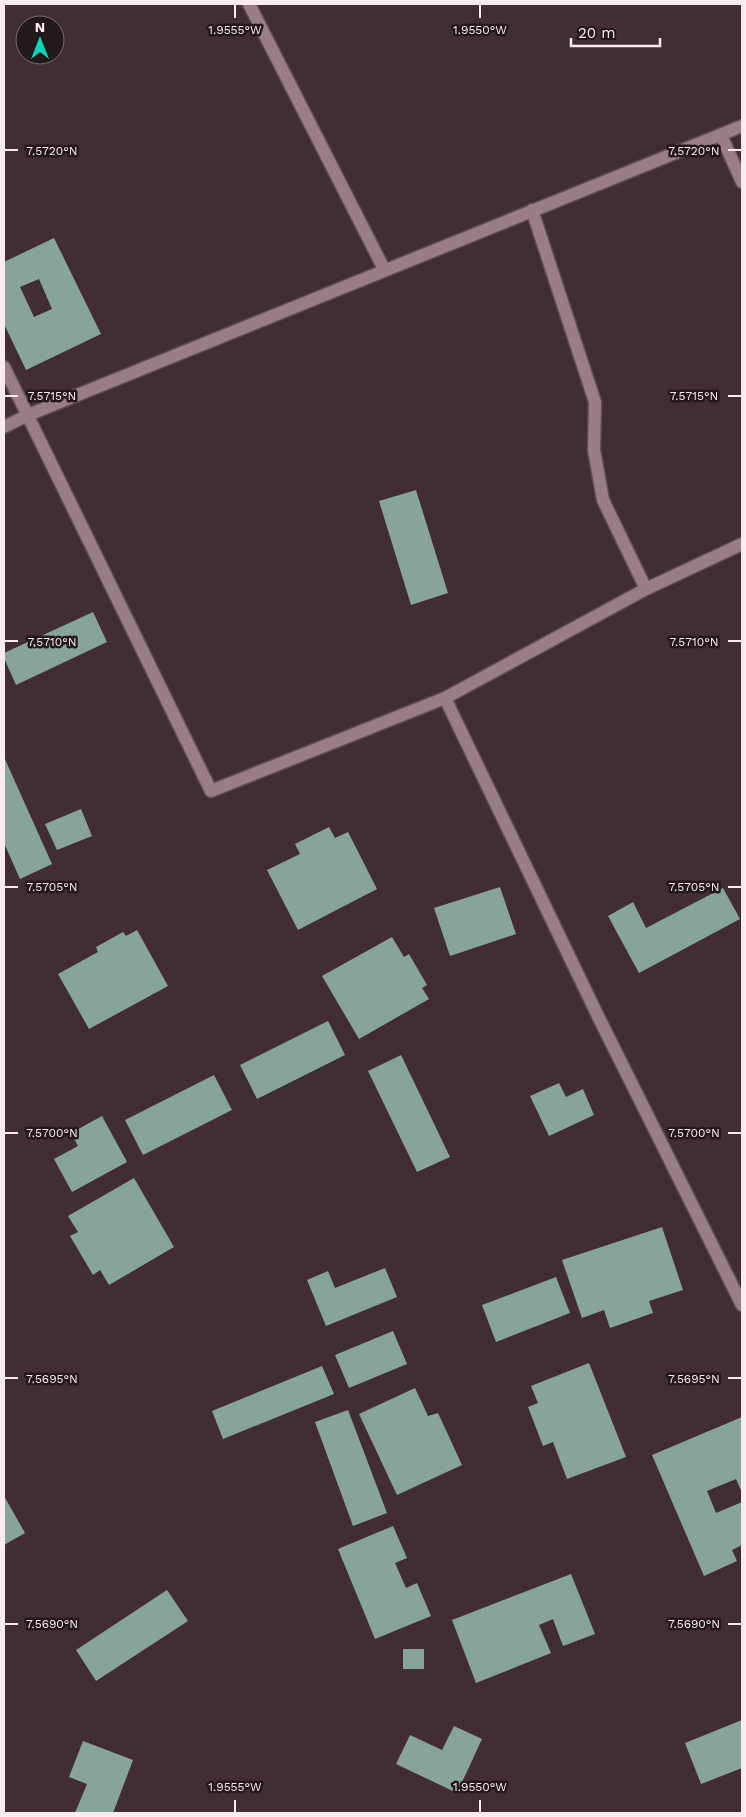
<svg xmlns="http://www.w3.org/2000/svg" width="746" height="1817" font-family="'Work Sans',sans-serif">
	<rect width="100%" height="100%" fill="#432d34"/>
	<path fill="#87a49c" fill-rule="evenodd" d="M54 238 101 334 26 370 4 324V262ZM39 279 52 309 34 317 20 287Z
		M416 490 448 593 411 605 379 501Z
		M93 612 107 642 16 685 4 658V653Z
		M4 757 52 864 20 879 4 843Z
		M81 809 92 836 57 850 45 824Z
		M329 827 335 838 348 832 377 889 298 930 267 870 300 854 295 844Z
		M500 887 516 934 450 956 434 908Z
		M723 888 740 919 639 973 608 916 633 902 646 928Z
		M137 930 168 986 89 1029 58 974 98 952 96 947 123 932 126 936Z
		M392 937 404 957 409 954 427 985 422 988 429 999 359 1039 322 976Z
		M328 1021 345 1055 257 1099 240 1065Z
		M401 1055 450 1157 417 1172 368 1071Z
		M214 1075 232 1110 143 1155 125 1120Z
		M559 1083 566 1097 583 1089 594 1115 549 1136 530 1096Z
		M102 1116 127 1162 72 1192 54 1159 78 1146 71 1133Z
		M134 1178 174 1247 109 1285 100 1270 93 1275 70 1236 78 1232 68 1216Z
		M662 1227 683 1290 649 1301 653 1313 610 1328 604 1310 582 1318 562 1260Z
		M385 1268 397 1297 326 1326 307 1280 328 1271 335 1288Z
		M556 1277 570 1313 496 1342 482 1305Z
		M393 1331 407 1364 349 1388 335 1355Z
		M589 1363 626 1457 567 1479 553 1442 543 1446 528 1407 538 1403 531 1386Z
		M322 1366 334 1394 223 1439 212 1411Z
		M415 1388 428 1416 438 1413 462 1465 397 1495 359 1414Z
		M348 1410 387 1513 353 1526 315 1422Z
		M742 1417V1493L736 1479 707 1491 716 1513 742 1502V1545L732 1550 737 1561 704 1576 652 1455Z
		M4 1496 25 1533 4 1545Z
		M393 1526 407 1558 395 1563 406 1588 417 1583 431 1616 375 1639 338 1549Z
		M571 1574 595 1634 563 1646 553 1619 539 1625 551 1653 476 1683 452 1620Z
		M167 1590 188 1621 96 1681 76 1650Z
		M403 1649H424V1669H403Z
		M742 1720V1768L701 1784 685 1743Z
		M454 1726 482 1739 457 1793 396 1764 410 1735 442 1750Z
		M83 1741 133 1760 113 1813H75L87 1784 69 1777Z"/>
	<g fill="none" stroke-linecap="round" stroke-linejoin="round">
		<g stroke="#5f4d52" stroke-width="15">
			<path id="minor" d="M249 4 384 269
				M721 135 742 182
				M532 210 595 402 594 450 603 500 646 589
				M4 367 211 791 445 698 596 1012 742 1305
				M4 427 28 415 742 126
				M445 698 646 589 742 544"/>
		</g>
		<use href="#minor" stroke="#997e86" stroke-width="12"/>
	</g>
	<path fill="none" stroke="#faebef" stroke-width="2" d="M235 5V18M480 5V18M5 150H18M728 150H741M5 396H18M728 396H741M5 641H18M728 641H741M5 887H18M728 887H741M5 1133H18M728 1133H741M5 1378H18M728 1378H741M5 1624H18M728 1624H741M235 1800V1812M480 1800V1812"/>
	<g font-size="12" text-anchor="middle" fill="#faebef" stroke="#23181b" stroke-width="5" stroke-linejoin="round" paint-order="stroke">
		<text x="235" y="34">1.9555°W</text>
		<text x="480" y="34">1.9550°W</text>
		<text x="52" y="155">7.5720°N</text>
		<text x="694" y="155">7.5720°N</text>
		<text x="52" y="400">7.5715°N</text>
		<text x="694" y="400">7.5715°N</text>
		<text x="52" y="646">7.5710°N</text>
		<text x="694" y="646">7.5710°N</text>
		<text x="52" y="891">7.5705°N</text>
		<text x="694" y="891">7.5705°N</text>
		<text x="52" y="1137">7.5700°N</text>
		<text x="694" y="1137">7.5700°N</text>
		<text x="52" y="1383">7.5695°N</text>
		<text x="694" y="1383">7.5695°N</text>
		<text x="52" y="1628">7.5690°N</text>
		<text x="694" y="1628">7.5690°N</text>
		<text x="235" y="1791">1.9555°W</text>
		<text x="480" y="1791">1.9550°W</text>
	</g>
	<rect width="746" height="1817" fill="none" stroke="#faebef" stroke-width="10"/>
	<g transform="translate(40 40)"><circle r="24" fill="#23181b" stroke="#796c70"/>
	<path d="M0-4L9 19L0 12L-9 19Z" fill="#0bd5b5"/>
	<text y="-8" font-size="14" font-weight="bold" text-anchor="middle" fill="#faebef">N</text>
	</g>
	<path d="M571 38v8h89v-8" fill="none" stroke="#faebef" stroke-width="2.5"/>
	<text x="578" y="38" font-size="15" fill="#faebef" stroke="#23181b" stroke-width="4" paint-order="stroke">20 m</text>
</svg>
